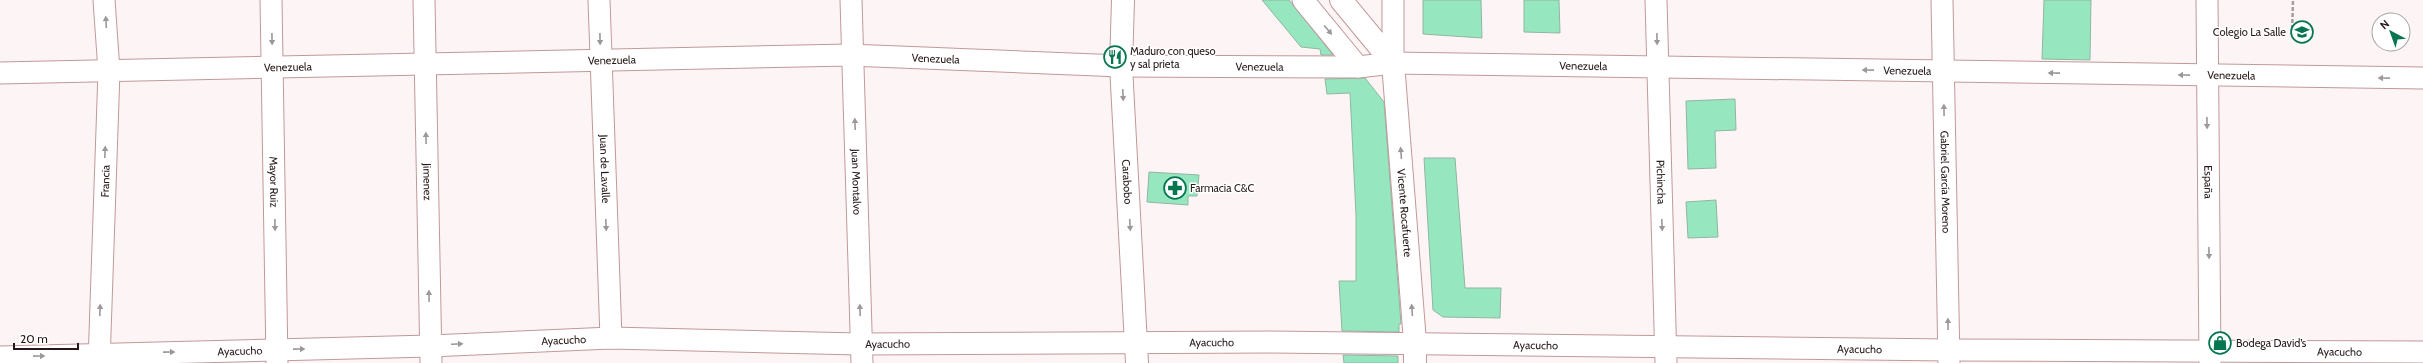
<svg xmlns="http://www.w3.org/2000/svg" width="2423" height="363" font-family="Cabin,sans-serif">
	<rect width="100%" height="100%" fill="#fdf5f5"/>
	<path fill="#96e7bf" stroke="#91b5a2" d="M1262 0H1289L1333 55H1321L1320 49 1301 47Z
		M1423 0H1481L1482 38 1423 34Z
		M1524 0H1559L1560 33 1524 32Z
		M2044 0H2091L2090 60 2042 59Z
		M1365 78 1384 102 1401 324H1399V332L1342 331 1339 281H1356V215L1350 93 1327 94 1325 79Z
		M1735 99 1736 130 1715 131 1716 168 1688 169 1686 101Z
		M1424 158H1455L1465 288H1501L1500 318 1443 317 1433 310Z
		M1149 172 1199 175 1197 196H1188V205L1147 202Z
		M1716 200 1718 237 1688 238 1686 202Z
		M1343 355 1398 356V363H1344Z"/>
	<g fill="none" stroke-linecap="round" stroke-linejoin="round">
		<g stroke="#c0999a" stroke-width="23">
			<g id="street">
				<path id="s1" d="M271 0 277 363"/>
				<path id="s2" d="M424 0 431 363"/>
				<path id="s3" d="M599 0 611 338"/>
				<path id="s4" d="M851 0 862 363"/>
				<path d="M1303 0 1358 67"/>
				<path id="s5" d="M1656 0 1666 363"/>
				<path id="s6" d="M1942 0 1949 363"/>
				<path id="s7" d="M2207 0 2210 363"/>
				<path d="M1393 63V0"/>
				<path id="s8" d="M0 73 849 55 1121 66 1358 67 1393 63 2423 78"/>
				<path id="s9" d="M0 357 430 346 611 338 859 344 1271 342 1949 350 2423 352"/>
				<path id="s10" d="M99 363 109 71 104 0"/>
			</g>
		</g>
		<g stroke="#c0999a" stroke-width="24">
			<g id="secondary">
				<path id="s11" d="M1123 0 1121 66 1137 363"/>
				<path id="s12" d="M1341 0 1393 63 1415 342V363"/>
			</g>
		</g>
		<path stroke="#a59b9b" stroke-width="2.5" stroke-dasharray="4 2" stroke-linecap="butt" d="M2292 35 2293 0"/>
		<use href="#street" stroke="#fff" stroke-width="21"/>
		<use href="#secondary" stroke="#fff" stroke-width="22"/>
	</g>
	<defs><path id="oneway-solid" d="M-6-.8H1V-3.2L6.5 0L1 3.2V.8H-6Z"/></defs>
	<g fill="#9d9797">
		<use href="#oneway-solid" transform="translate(106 22) rotate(-93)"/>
		<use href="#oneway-solid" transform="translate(1328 30) rotate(50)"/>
		<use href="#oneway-solid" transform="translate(272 39) rotate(89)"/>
		<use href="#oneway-solid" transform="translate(600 39) rotate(89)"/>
		<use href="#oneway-solid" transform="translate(1657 39) rotate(89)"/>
		<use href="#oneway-solid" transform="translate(1868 70) rotate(-179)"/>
		<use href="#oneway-solid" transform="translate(2054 73) rotate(-179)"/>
		<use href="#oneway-solid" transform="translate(2184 75) rotate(-179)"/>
		<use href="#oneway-solid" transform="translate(2384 78) rotate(-179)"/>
		<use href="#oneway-solid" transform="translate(1123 95) rotate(87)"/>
		<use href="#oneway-solid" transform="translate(1944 110) rotate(-91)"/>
		<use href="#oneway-solid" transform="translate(2207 123) rotate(89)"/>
		<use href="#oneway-solid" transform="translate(855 124) rotate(-92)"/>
		<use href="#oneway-solid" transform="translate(426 138) rotate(-91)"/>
		<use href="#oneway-solid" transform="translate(105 152) rotate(-88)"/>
		<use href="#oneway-solid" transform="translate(1401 153) rotate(-94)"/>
		<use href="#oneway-solid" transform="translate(275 225) rotate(89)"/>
		<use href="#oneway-solid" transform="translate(606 225) rotate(88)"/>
		<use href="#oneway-solid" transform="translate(1130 225) rotate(87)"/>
		<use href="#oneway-solid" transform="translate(1662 225) rotate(88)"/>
		<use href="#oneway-solid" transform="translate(2209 253) rotate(89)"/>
		<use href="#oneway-solid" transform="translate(429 296) rotate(-91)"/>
		<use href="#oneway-solid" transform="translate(100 310) rotate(-88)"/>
		<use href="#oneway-solid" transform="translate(860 310) rotate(-92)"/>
		<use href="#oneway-solid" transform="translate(1412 310) rotate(-94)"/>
		<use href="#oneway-solid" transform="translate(1948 324) rotate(-91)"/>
		<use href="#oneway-solid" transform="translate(457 344) rotate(-2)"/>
		<use href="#oneway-solid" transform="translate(299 349) rotate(-1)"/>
		<use href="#oneway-solid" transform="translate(169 352) rotate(-1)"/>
		<use href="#oneway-solid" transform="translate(39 356) rotate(-1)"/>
	</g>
	<defs>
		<g id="school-ring" transform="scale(1.15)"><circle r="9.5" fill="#fff" stroke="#067650" stroke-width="1.5"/><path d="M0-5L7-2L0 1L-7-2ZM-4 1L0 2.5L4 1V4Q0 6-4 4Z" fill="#067650"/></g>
		<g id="restaurant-ring" transform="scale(1.15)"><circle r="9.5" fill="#fff" stroke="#067650" stroke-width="1.5"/><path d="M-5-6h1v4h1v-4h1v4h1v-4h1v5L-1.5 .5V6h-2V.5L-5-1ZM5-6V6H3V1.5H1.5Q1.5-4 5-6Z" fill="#067650"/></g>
		<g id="pharmacy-ring" transform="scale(1.15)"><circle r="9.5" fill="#fff" stroke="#067650" stroke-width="1.5"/><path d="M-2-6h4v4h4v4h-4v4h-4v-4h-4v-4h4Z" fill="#067650"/></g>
		<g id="shop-ring" transform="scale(1.15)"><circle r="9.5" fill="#fff" stroke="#067650" stroke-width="1.5"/><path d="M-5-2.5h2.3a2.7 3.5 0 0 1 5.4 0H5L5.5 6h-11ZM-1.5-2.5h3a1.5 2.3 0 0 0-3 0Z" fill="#067650"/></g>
	</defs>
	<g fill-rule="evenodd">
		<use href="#school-ring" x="2302" y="32"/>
		<use href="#restaurant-ring" x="1115" y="57"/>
		<use href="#pharmacy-ring" x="1175" y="188"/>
		<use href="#shop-ring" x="2220" y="343"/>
	</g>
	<g text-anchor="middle" stroke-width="3" stroke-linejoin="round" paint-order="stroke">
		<g font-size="11" fill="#261818" stroke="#fff" text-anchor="start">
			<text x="2286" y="36" text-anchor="end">Colegio La Salle</text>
			<text x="1130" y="55">Maduro con queso<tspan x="1130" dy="13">y sal prieta</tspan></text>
			<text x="1190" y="192">Farmacia C&amp;C</text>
			<text x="2236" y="347">Bodega David’s</text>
		</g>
		<g font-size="11" fill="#261818" stroke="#fff">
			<text dy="4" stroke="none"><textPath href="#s8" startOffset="936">Venezuela</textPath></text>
			<text dy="4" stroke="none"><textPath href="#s8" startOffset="612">Venezuela</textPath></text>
			<text dy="4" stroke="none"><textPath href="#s8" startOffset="1584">Venezuela</textPath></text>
			<text dy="4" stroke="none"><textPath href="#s8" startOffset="288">Venezuela</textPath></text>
			<text dy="4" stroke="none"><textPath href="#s8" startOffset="1260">Venezuela</textPath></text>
			<text dy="4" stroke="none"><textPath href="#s8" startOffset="1908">Venezuela</textPath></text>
			<text dy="4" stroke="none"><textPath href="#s8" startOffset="2232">Venezuela</textPath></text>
			<text dy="4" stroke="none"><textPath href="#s3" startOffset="169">Juan de Lavalle</textPath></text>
			<text dy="4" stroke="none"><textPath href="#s10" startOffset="182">Francia</textPath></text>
			<text dy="4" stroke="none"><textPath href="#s4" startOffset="182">Juan Montalvo</textPath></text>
			<text dy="4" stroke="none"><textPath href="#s6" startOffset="182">Gabriel García Moreno</textPath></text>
			<text dy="4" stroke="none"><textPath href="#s1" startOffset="182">Mayor Ruiz</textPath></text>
			<text dy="4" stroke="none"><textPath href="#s2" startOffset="182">Jimenez</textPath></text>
			<text dy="4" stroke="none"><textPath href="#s11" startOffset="182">Carabobo</textPath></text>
			<text dy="4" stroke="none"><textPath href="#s5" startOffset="182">Pichincha</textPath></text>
			<text dy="4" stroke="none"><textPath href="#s7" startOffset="182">España</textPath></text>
			<text dy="4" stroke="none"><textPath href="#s12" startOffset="232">Vicente Rocafuerte</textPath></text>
			<text dy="4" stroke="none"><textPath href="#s9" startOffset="564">Ayacucho</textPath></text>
			<text dy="4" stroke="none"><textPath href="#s9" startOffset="1212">Ayacucho</textPath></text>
			<text dy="4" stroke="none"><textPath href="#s9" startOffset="888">Ayacucho</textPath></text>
			<text dy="4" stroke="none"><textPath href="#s9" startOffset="1536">Ayacucho</textPath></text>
			<text dy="4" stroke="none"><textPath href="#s9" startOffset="1860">Ayacucho</textPath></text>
			<text dy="4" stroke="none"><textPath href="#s9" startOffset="240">Ayacucho</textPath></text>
			<text dy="4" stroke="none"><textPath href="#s9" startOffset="2340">Ayacucho</textPath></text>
		</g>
	</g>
	<g transform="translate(2391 32) rotate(319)"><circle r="19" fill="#ffffff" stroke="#a8a3a3"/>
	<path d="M0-3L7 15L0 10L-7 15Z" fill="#067650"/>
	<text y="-6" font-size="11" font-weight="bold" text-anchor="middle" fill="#261818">N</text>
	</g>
	<path d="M14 343v6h64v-6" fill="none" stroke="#261818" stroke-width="2"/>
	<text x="20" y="343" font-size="12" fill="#261818" stroke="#ffffff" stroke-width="3" paint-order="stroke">20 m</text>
</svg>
